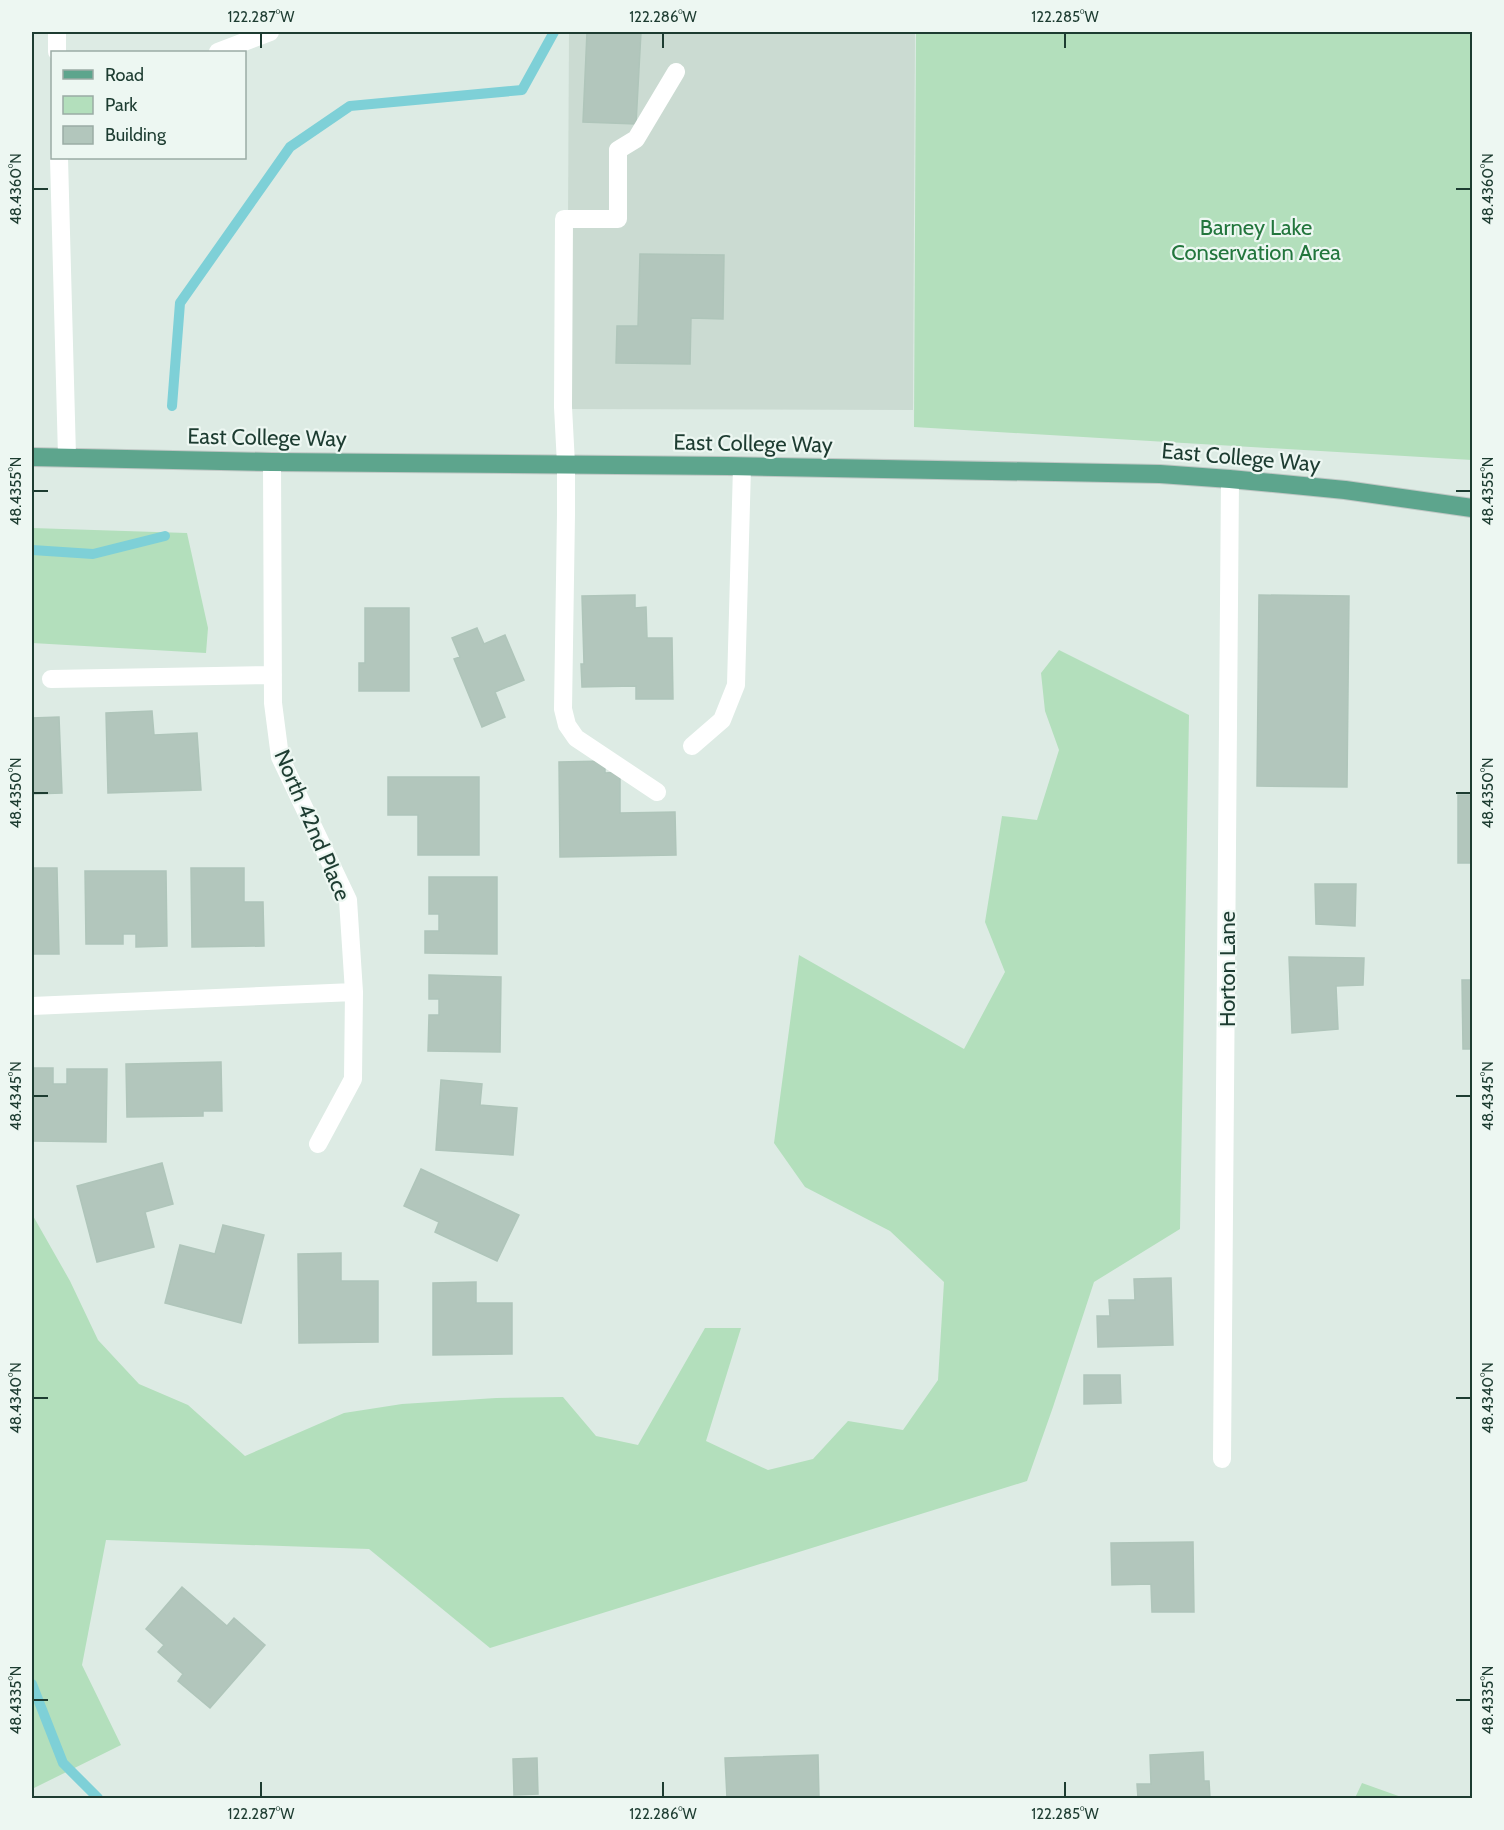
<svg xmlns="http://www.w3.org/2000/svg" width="1504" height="1830" font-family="Cabin,sans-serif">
	<rect width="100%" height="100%" fill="#ddebe4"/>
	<path fill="#cbdbd2" d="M569 32H915L913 410 567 409Z"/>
	<path fill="#b3dfbc" d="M916 32H1472V460L914 427Z
		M32 528 187 533 208 628 206 653 32 643Z
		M1059 650 1189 715 1180 1229 1094 1282 1053 1407 1027 1481 490 1648 369 1549 106 1540 82 1665 121 1745 32 1789V1214L70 1281 98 1340 139 1384 188 1405 245 1456 344 1413 402 1404 496 1398 563 1397 596 1436 638 1445 705 1328H741L706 1441 768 1470 813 1459 848 1421 903 1430 938 1380 944 1282 890 1231 805 1187 774 1143 799 955 964 1049 1005 972 985 922 1002 816 1037 820 1059 750 1045 711 1041 673Z
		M1362 1783 1404 1798H1355Z"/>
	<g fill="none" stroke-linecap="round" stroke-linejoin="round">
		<path stroke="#7ed0d7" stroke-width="10" d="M172 406 180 303 290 147 350 106 522 90 554 32
			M32 550 93 554 165 536
			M32 1684 63 1763 98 1798"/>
	</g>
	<path fill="#b2c6bc" stroke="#afc5ba" stroke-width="1.5" d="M587 32H641L636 124 583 122Z
		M640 254 724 255 723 319 691 318 690 364 616 363 617 326H638Z
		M635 595V608L646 607 647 638H672L673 699H636V686L582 687 581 664H584L582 596Z
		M1259 595 1349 596 1347 787 1257 786Z
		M365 608H409V691H359V663H365Z
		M477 628 484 644 505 635 524 680 495 692 505 717 482 727 454 659 460 657 452 638Z
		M152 711 154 735 197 733 201 790 108 793 106 713Z
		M59 717 62 793 32 794V718Z
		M605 761V773L620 772V813L675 812 676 855 560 857 559 762Z
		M388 777H479V855H418V815H388Z
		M1458 795H1472V863H1458Z
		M32 868H57L59 954H32Z
		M191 868H244V902H263L264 946 192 947Z
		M85 871H166L167 946 136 947V934H123V944H86Z
		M429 877H497V954L425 953V931H439V914H429Z
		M1315 884H1356L1355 926 1316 924Z
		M1289 957 1364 958 1363 985 1336 986 1338 1029 1292 1033Z
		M429 975 501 977 500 1052 428 1051 429 1015H439V999H429Z
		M1462 980H1472V1049H1463Z
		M221 1062 222 1111H203V1116L127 1117 126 1064Z
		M32 1068H53V1084H67V1069H107L106 1142 32 1141Z
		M441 1080 482 1084 480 1105 517 1108 513 1155 436 1150Z
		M162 1163 173 1204 145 1212 154 1247 97 1262 77 1186Z
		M421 1169 519 1215 497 1261 435 1232 439 1222 404 1206Z
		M223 1225 264 1235 241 1323 165 1303 180 1245 215 1254Z
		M341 1253V1281H378V1342L299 1343 298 1254Z
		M1171 1278 1173 1345 1098 1347 1097 1316H1110L1109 1300H1135L1134 1279Z
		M476 1282V1303H512V1354L433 1355V1283Z
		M1084 1375H1120L1121 1403 1084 1404Z
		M1193 1542 1194 1612H1152L1151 1584 1112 1585 1111 1543Z
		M182 1587 227 1626 234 1618 265 1645 210 1708 178 1681 183 1674 158 1652 164 1645 146 1629Z
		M1203 1752 1204 1781H1209L1210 1798H1138L1137 1784H1151L1150 1755Z
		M818 1755 819 1798H727L725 1758Z
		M537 1758 538 1794 514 1795 513 1759Z"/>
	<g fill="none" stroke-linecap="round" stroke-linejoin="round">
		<g stroke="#c0c8c5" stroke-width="20">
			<path id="major" d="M32 457 272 462 727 466 1160 474 1230 479 1345 490 1472 508"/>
		</g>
		<path stroke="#fff" stroke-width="18" d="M57 32V52
			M218 52 270 32
			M59 158 67 456
			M272 462 273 703 280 757 348 900 354 992 353 1079 318 1144
			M51 679 273 675
			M692 746 722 720 736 685 742 467
			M657 792 576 738 567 725 563 709 566 514V464L563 407 564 219H618V150L636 139 676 72
			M32 1006 354 992
			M1222 1459 1230 479"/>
		<use href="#major" stroke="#5da58d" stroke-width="18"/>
	</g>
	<path fill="none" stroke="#1d3c31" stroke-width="2" d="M261 33V48M663 33V48M1065 33V48M33 189H48M1456 189H1471M33 491H48M1456 491H1471M33 793H48M1456 793H1471M33 1096H48M1456 1096H1471M33 1398H48M1456 1398H1471M33 1700H48M1456 1700H1471M261 1782V1797M663 1782V1797M1065 1782V1797"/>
	<g text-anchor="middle" stroke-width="4.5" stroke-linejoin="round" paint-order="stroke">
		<g font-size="22" fill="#23763d" stroke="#edf7f2">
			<text x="1256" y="235">Barney Lake<tspan x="1256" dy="25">Conservation Area</tspan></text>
		</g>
		<g font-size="22" fill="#1d3c31" stroke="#edf7f2">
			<text transform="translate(267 437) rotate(1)" y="8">East College Way</text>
			<text transform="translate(753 443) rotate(1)" y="8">East College Way</text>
			<text transform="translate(1241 457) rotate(5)" y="8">East College Way</text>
			<text transform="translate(313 825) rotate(67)" y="8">North 42nd Place</text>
			<text transform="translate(1227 969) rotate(-90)" y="8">Horton Lane</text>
		</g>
	</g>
	<rect width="1504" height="1830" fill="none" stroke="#edf7f2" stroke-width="66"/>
	<rect x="51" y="51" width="195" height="108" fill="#edf7f2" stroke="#9aaca5" stroke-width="1.5"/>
	<rect x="63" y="70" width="30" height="9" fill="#5da58d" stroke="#9aaca5" stroke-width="1.5"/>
	<text x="105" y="81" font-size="18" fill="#1d3c31">Road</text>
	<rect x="63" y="96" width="30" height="18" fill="#b3dfbc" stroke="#9aaca5" stroke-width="1.5"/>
	<text x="105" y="111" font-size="18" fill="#1d3c31">Park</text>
	<rect x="63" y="126" width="30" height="18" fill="#b2c6bc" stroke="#9aaca5" stroke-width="1.5"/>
	<text x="105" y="141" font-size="18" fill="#1d3c31">Building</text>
	<rect x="33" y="33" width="1438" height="1764" fill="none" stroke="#1d3c31" stroke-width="2"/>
	<g font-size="15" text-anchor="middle" fill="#1d3c31">
		<text x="261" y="22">122.287°W</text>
		<text x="663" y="22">122.286°W</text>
		<text x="1065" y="22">122.285°W</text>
		<text transform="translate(16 189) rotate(-90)" y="5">48.4360°N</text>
		<text transform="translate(1488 189) rotate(-90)" y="5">48.4360°N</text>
		<text transform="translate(16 491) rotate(-90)" y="5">48.4355°N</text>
		<text transform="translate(1488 491) rotate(-90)" y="5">48.4355°N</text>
		<text transform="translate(16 793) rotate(-90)" y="5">48.4350°N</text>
		<text transform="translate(1488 793) rotate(-90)" y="5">48.4350°N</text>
		<text transform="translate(16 1096) rotate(-90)" y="5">48.4345°N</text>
		<text transform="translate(1488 1096) rotate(-90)" y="5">48.4345°N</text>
		<text transform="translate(16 1398) rotate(-90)" y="5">48.4340°N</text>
		<text transform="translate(1488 1398) rotate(-90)" y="5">48.4340°N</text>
		<text transform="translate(16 1700) rotate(-90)" y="5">48.4335°N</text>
		<text transform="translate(1488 1700) rotate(-90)" y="5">48.4335°N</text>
		<text x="261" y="1819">122.287°W</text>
		<text x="663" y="1819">122.286°W</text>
		<text x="1065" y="1819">122.285°W</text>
	</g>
</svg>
